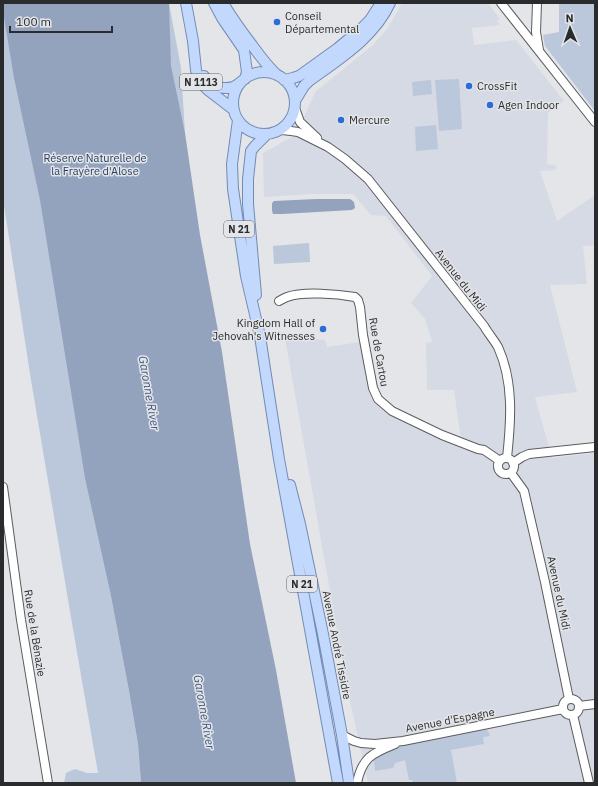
<svg xmlns="http://www.w3.org/2000/svg" width="598" height="786" font-family="'IBM Plex Sans',sans-serif">
	<rect width="100%" height="100%" fill="#e3e5e8"/>
	<path fill="#d6dae4" d="M402 3H488L500 19 497 21 500 25 472 28 474 45 516 40 564 101 548 113 547 164 556 166V170L540 171 557 221 595 195V245L583 246 587 284 550 285 577 392 535 397 552 458 595 453V783H368L348 692 285 338 293 337 325 340 327 347 360 342 367 385 371 398 380 408 394 417 462 447 454 390H427L426 343 432 342 425 319 411 303 432 276 386 216 371 215 353 194H312L264 197 263 153 292 137 304 117 315 92 372 46 388 28Z"/>
	<path fill="#bbc7da" d="M3 3H169L181 68 185 133 110 591 129 691 138 744 141 783H64L66 773 75 769 87 773H98L73 629 31 380 3 199Z
		M559 3H595V111L545 46 543 35 559 32Z
		M459 79 462 129 439 131 435 80Z
		M431 80 432 94 413 96 412 82Z
		M436 125 438 149 416 151 415 127Z
		M309 243 310 262 274 264 273 246Z
		M486 728 488 731 490 736 483 737 484 744 451 750 457 783H413L412 780H409L405 760 395 763 393 768 375 771 374 760 381 753 399 746 413 742Z"/>
	<path fill="#94a3bd" d="M3 3H169L171 66 185 133 200 235 222 352 250 544 276 670 296 783H141L138 744 129 691 110 591 85 478 40 200 14 78 3 11Z
		M316 199H350L354 202 355 208 352 210 282 214H273L272 211V203L274 201Z"/>
	<g fill="none" stroke-linecap="round" stroke-linejoin="round">
		<g stroke="#5a5c5e" stroke-width="10">
			<path id="minor" d="M501 3 595 122
				M537 3 536 32 539 50
				M295 108 300 122 317 138
				M282 130 291 131 298 132 328 147 345 159 368 179 484 326C488 333 494 340 498 347 514 382 511 421 507 458
				M279 301C281 300 284 298 287 297 303 291 338 294 355 297L358 300 360 307 363 335 373 388 378 399 392 411 442 435 478 449 484 450 500 461
				M498 466a8 8 0 1 1 16 0a8 8 0 1 1-16 0Z
				M513 463 522 457 529 454 595 447
				M511 473 524 491 545 582 569 699
				M3 487 21 620 48 783
				M563 707a8 8 0 1 1 16 0a8 8 0 1 1-16 0Z
				M579 706 595 704
				M573 715 589 783
				M342 735 354 741 361 743 375 744 403 741 563 709
				M357 783C362 757 373 753 395 744"/>
		</g>
		<g stroke="#738bb3" stroke-width="12">
			<path id="major" d="M186 3 193 41 196 70 198 78 203 85 208 90 234 110
				M214 3 222 18 244 50 247 72 245 79
				M223 3C232 18 242 32 252 45 260 56 267 66 277 75
				M233 103a31 31 0 1 1 62 0a31 31 0 1 1-62 0Z
				M204 76C208 86 222 90 233 87 236 86 238 84 241 82
				M284 80 293 78 299 76 338 48 361 29 370 20 381 3
				M295 101 304 86 309 81C339 59 374 38 390 3
				M238 120 232 164 233 189 246 276 260 336 265 369 279 459 338 783
				M256 295 248 204V179L251 151 255 146 266 135
				M290 485 300 524 323 634 342 735 349 783"/>
		</g>
		<use href="#minor" stroke="#fff" stroke-width="8"/>
		<use href="#major" stroke="#c2d9fd" stroke-width="10"/>
	</g>
	<g fill="#2c6cd9" stroke="#e3e5e8" stroke-width="1.5">
		<circle cx="277" cy="22" r="4"/>
		<circle cx="469" cy="86" r="4"/>
		<circle cx="490" cy="105" r="4"/>
		<circle cx="341" cy="120" r="4"/>
		<circle cx="323" cy="329" r="4"/>
	</g>
	<g text-anchor="middle" stroke-width="3" stroke-linejoin="round" paint-order="stroke">
		<g fill="#e3e5e8" stroke="#626364" stroke-width="1">
			<rect x="180" y="74" width="42" height="16" rx="3"/>
			<rect x="224" y="221" width="30" height="16" rx="3"/>
			<rect x="287" y="576" width="30" height="16" rx="3"/>
		</g>
		<g font-size="10" font-weight="bold" fill="#2a2b2c">
			<text x="201" y="86">N 1113</text>
			<text x="239" y="233">N 21</text>
			<text x="302" y="588">N 21</text>
		</g>
		<g font-size="11" fill="#2a2b2c" stroke="#e3e5e8" text-anchor="start">
			<text x="285" y="20">Conseil<tspan x="285" dy="13">Départemental</tspan></text>
			<text x="477" y="90">CrossFit</text>
			<text x="498" y="109">Agen Indoor</text>
			<text x="349" y="124">Mercure</text>
			<text x="315" y="327" text-anchor="end">Kingdom Hall of<tspan x="315" dy="13">Jehovah's Witnesses</tspan></text>
		</g>
		<g font-size="11" fill="#273d63" stroke="#e3e5e8">
			<text x="95" y="162">Réserve Naturelle de<tspan x="95" dy="13">la Frayère d'Alose</tspan></text>
		</g>
		<g font-size="11" fill="#2a2b2c" stroke="#e3e5e8">
			<text transform="translate(461 280) rotate(52)" y="4">Avenue du Midi</text>
			<text transform="translate(379 352) rotate(80)" y="4">Rue de Cartou</text>
			<text transform="translate(559 593) rotate(78)" y="4">Avenue du Midi</text>
			<text transform="translate(35 633) rotate(81)" y="4">Rue de la Bénazie</text>
			<text transform="translate(337 645) rotate(79)" y="4">Avenue André Tissidre</text>
			<text transform="translate(450 720) rotate(-11)" y="4">Avenue d'Espagne</text>
		</g>
		<g font-size="12" font-style="italic" fill="#40587f" stroke="#e3e5e8">
			<text transform="translate(149 393) rotate(80)" y="4">Garonne River</text>
			<text transform="translate(204 712) rotate(80)" y="4">Garonne River</text>
		</g>
	</g>
	<rect width="598" height="786" fill="none" stroke="#2a2b2c" stroke-width="8"/>
	<g transform="translate(570 28) rotate(358)" stroke="#e3e5e8" stroke-width="3" paint-order="stroke">
	<path d="M0-3L7 15L0 10L-7 15Z" fill="#2a2b2c"/>
	<text y="-6" font-size="11" font-weight="bold" text-anchor="middle" fill="#2a2b2c">N</text>
	</g>
	<path d="M10 26v6h102v-6" fill="none" stroke="#2a2b2c" stroke-width="2"/>
	<text x="16" y="26" font-size="12" fill="#2a2b2c" stroke="#e3e5e8" stroke-width="3" paint-order="stroke">100 m</text>
</svg>
